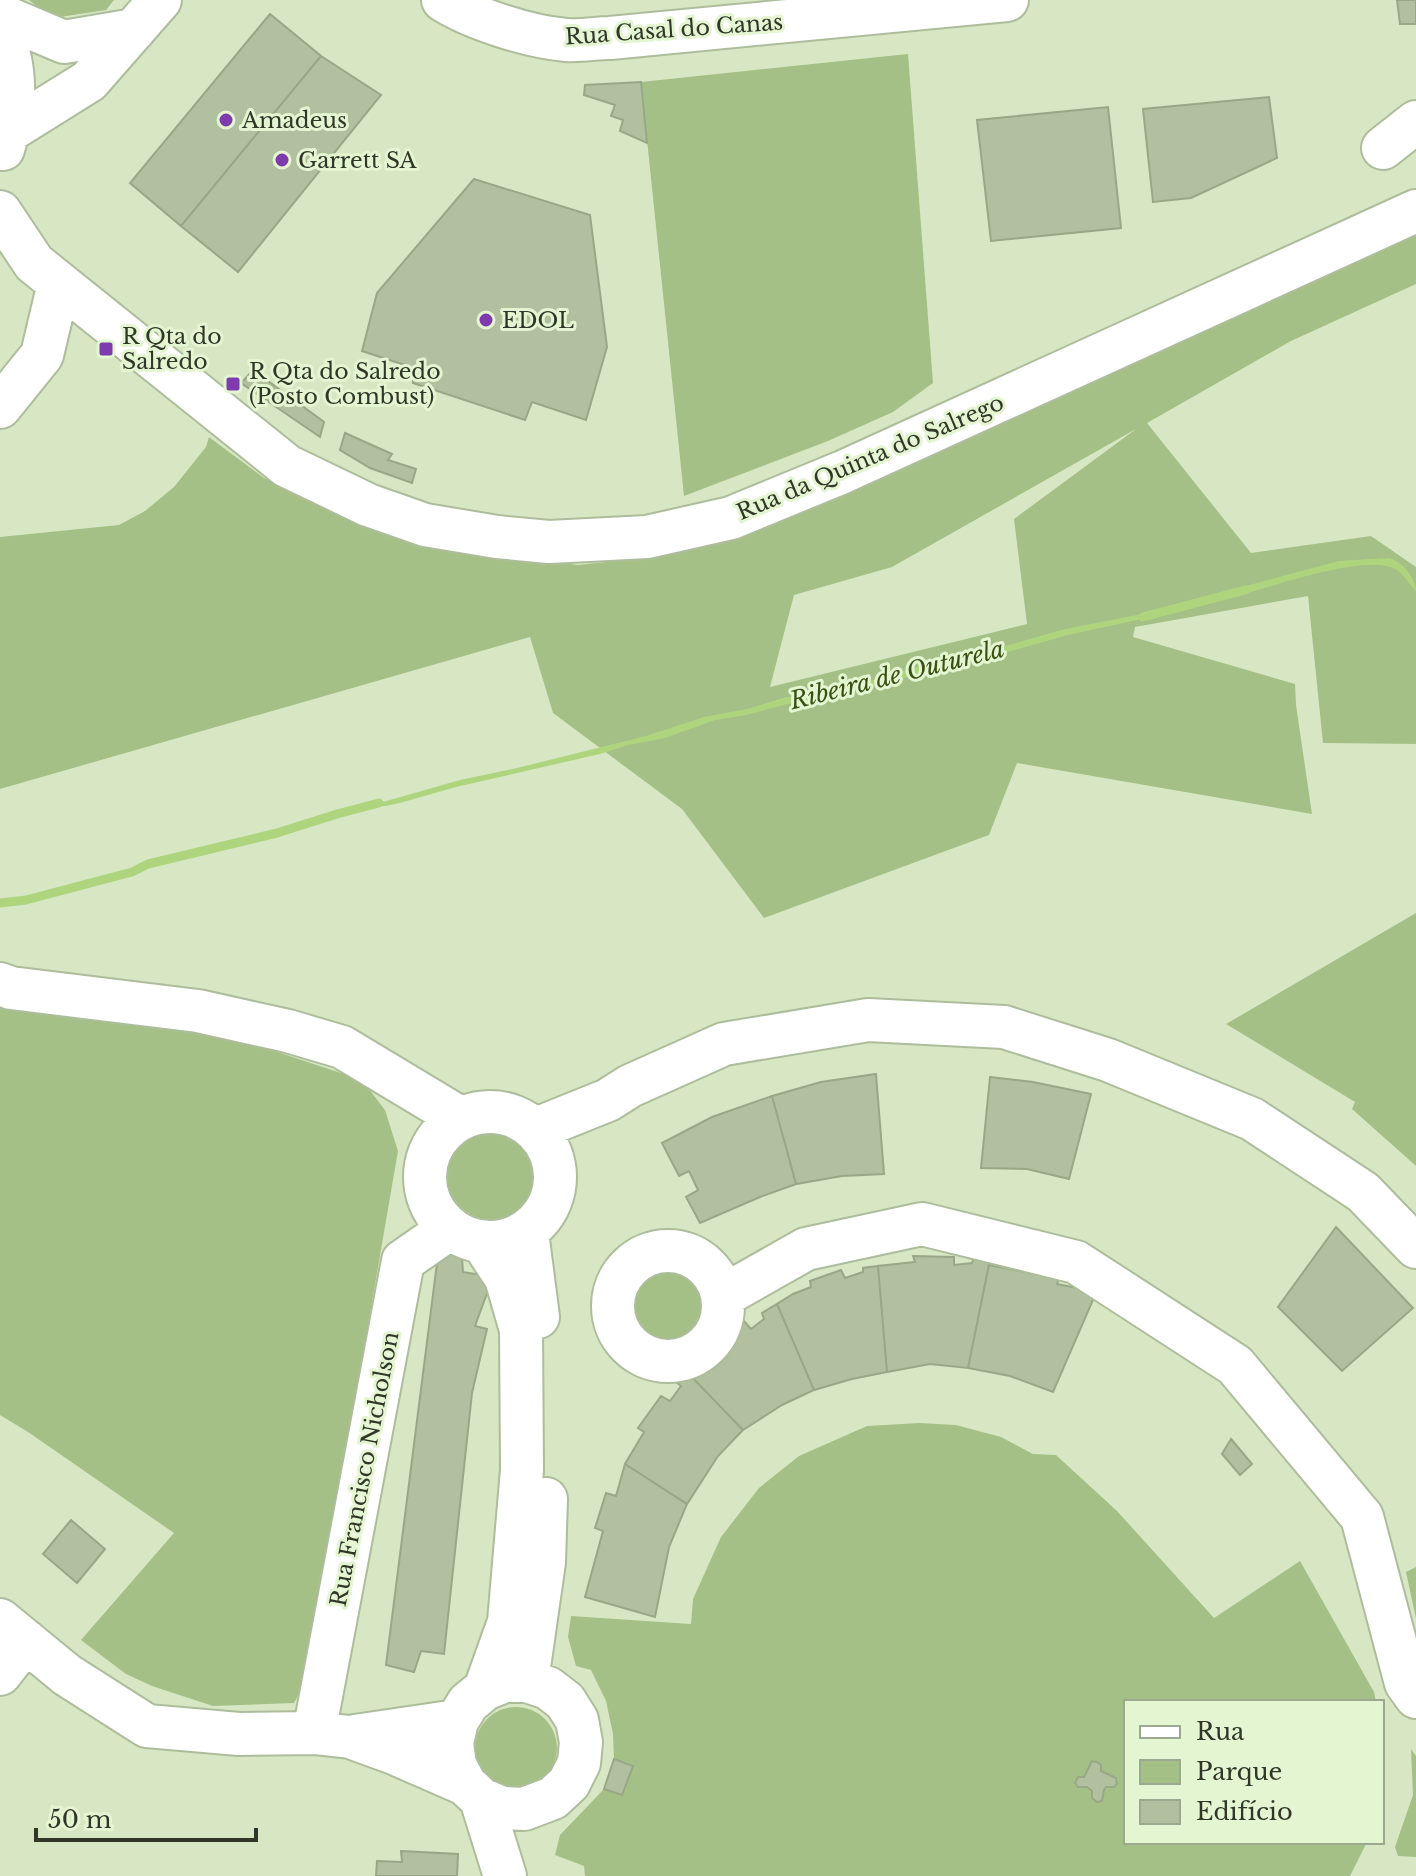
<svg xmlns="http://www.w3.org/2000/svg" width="1416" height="1876" font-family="'Libre Baskerville',serif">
	<rect width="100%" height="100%" fill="#d7e7c4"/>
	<path fill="#a5c086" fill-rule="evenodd" d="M29 0H114L106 10 60 17 39 8Z
		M908 54 933 383 893 412 828 441 684 496 641 82Z
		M1416 231V284L1291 341 1147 423 1251 553 1371 536 1416 567V744L1323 743 1308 596 1135 627 1133 637 1295 684 1296 705 1312 814 1017 763 989 835 764 918 682 809 553 713 530 637 0 789V537L119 525 145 511 174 487 206 447 209 437 264 478 444 548 578 565 651 557 743 537ZM1136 429 1014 519 1027 624 770 687 794 595 892 567Z
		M1416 913V1166L1352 1109 1355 1102 1226 1024Z
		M0 1003 216 1027 253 1044 362 1080 385 1110 398 1151 307 1679 294 1703 213 1706 152 1686 126 1674 81 1640 174 1533 28 1432 0 1415Z
		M447 1175a45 45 0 1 1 90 0a45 45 0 1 1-90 0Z
		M627 1307a41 41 0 1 1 82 0a41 41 0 1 1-82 0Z
		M919 1423 956 1425 1001 1437 1033 1454 1056 1455 1117 1511 1214 1618 1300 1561 1374 1692 1376 1702H1126V1842H1367L1350 1876H585L584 1866 555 1855 560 1835 604 1789 614 1759 613 1734 606 1701 591 1670 576 1666 568 1637 571 1616 691 1624 693 1599 721 1537 759 1488 799 1456 867 1426Z
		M1416 1567V1619L1406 1572Z
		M475 1748a41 41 0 1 1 82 0a41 41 0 1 1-82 0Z
		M1411 1749 1416 1756V1857L1398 1856 1395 1847 1413 1795Z"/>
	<path fill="#aed57e" d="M1389 558C1402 561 1416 579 1416 591 1410 585 1402 572 1395 569 1366 553 1271 587 1237 596L1235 589 1339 561Z
		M1153 612 1155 616 1068 635 993 656 810 701 787 704 746 715 715 720 665 738 628 745 600 754 456 787 400 803 386 806H369L460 780 517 768 646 736 704 717 747 709 787 697H797L874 680 923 665 938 663 999 648 1065 629Z"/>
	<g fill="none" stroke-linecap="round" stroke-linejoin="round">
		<path stroke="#aed57e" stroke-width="9" d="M1143 617 1245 590
			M0 903 26 900 132 872 148 864 277 833 337 814 379 803"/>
	</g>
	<path fill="#b1c19f" stroke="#98a887" stroke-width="2" d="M1397 0H1416V24H1400Z
		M270 14 321 56 181 226 130 183Z
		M321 56 381 95 238 272 181 226Z
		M641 82 647 143 620 131 623 120 611 116 615 105 584 95 585 85Z
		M1269 97 1277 158 1191 198 1153 202 1143 109Z
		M1108 107 1121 228 991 241 977 120Z
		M474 179 590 215 607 347 586 420 532 402 525 420 413 383 414 368 362 351 377 293Z
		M253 370 324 422 320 437 241 383Z
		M345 433 392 454 388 460 416 469 412 483 370 468 340 450Z
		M876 1074 884 1174 842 1176 796 1184 772 1096 821 1082Z
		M990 1077 1033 1082 1091 1094 1069 1179 1027 1169 981 1168Z
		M772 1096 796 1184 760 1197 700 1223 686 1197 698 1190 689 1171 679 1176 662 1143 712 1117Z
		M1336 1227 1413 1308 1342 1371 1278 1307Z
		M461 1244 463 1272 493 1277 475 1326 487 1329 472 1393 444 1654 421 1651 414 1672 386 1665 437 1263Z
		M913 1256 954 1257V1265L972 1263 974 1257 990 1259 968 1368 930 1364 887 1372 878 1266 915 1262Z
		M989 1265 1025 1272V1266L1060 1276 1057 1284 1077 1288 1078 1283 1096 1293 1053 1392 1010 1376 968 1368Z
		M878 1266 887 1372 852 1379 814 1390 777 1304 793 1294 811 1287 810 1281 841 1270 845 1278 863 1272V1268Z
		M777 1304 814 1390 782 1405 743 1430 686 1371 719 1346 716 1342 744 1321 751 1329 764 1319 762 1313Z
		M686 1371 743 1430 718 1456 687 1504 625 1464 644 1432 638 1428 661 1396 670 1401 681 1386 676 1382Z
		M1231 1439 1252 1464 1240 1475 1222 1454Z
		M625 1464 687 1504 669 1547 655 1617 585 1597 603 1531 595 1528 606 1493 616 1496Z
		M71 1520 105 1549 77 1583 43 1554Z
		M614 1759 633 1766 622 1795 604 1789Z
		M1092 1761 1097 1762 1101 1765V1771L1116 1778 1117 1784 1114 1787H1106L1104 1790 1102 1801 1097 1802 1092 1798V1791L1087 1787H1078L1075 1783 1078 1777H1084Z
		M401 1851 458 1854 457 1876H376L377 1861 402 1862Z"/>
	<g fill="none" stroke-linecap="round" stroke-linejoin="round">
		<g stroke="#adbd9c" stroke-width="46">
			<path id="minor" d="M443 0C473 19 530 37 566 40 581 41 596 38 610 38L1007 0
				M0 15 64 42 134 30
				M0 30C18 67 16 111 3 149
				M9 131 89 81 160 0
				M1383 148 1416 122
				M0 212 34 263 287 466 368 505 425 525 497 537 549 542 647 537 731 518 843 472 1416 211
				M0 407 42 355 59 283
				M0 984 11 988 198 1011 288 1031 342 1047 460 1118
				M425 1177a65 65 0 1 1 130 0a65 65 0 1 1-130 0Z
				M536 1129 608 1100 630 1086 724 1044 868 1020 1004 1027 1108 1060 1252 1119 1363 1192 1416 1247
				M527 1232 538 1317
				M483 1243 506 1278 521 1330 522 1470 509 1622 485 1689 468 1703 457 1721 452 1743 455 1765 465 1784 481 1799 502 1808 524 1809 553 1798 569 1783 579 1763 581 1742 577 1720 565 1701 548 1688 527 1681H505L485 1689
				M613 1306a55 55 0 1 1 110 0a55 55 0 1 1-110 0Z
				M723 1296 806 1249 922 1224 1076 1262 1235 1365 1362 1517 1406 1683 1416 1697
				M0 1620 67 1675 147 1726 239 1734 314 1733 350 1737 394 1753 465 1784
				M0 1674 26 1641
				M527 1681 544 1562 546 1499
				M314 1733 403 1261 449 1229
				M355 1736 457 1721
				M481 1799 505 1876"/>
		</g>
		<use href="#minor" stroke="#fff" stroke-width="42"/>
	</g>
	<g fill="#7f3aae" stroke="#e4f5d1" stroke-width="3">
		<circle cx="226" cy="120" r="8"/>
		<circle cx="282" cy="160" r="8"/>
		<circle cx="486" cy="320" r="8"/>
		<rect x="98" y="341" width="16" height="16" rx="4"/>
		<rect x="225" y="376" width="16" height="16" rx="4"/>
	</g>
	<g text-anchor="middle" stroke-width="6" stroke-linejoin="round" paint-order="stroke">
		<g font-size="22" fill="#303729" stroke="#e4f5d1">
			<text transform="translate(674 29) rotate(-4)" y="8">Rua Casal do Canas</text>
			<text transform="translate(870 457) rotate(-23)" y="8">Rua da Quinta do Salrego</text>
			<text transform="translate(364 1469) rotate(-79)" y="8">Rua Francisco Nicholson</text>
		</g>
		<g font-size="22" fill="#303729" stroke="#e4f5d1" text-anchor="start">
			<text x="242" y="128">Amadeus</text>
			<text x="298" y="168">Garrett SA</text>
			<text x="502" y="328">EDOL</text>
			<text x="122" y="344">R Qta do<tspan x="122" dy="25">Salredo</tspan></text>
			<text x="249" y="379">R Qta do Salredo<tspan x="249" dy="25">(Posto Combust)</tspan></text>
		</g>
		<g font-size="24" font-style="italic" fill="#385012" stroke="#e4f5d1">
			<text transform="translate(897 675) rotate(-14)" y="8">Ribeira de Outurela</text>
		</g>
	</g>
	<rect x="1124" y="1700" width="260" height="144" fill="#e4f5d1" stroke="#9ca98e" stroke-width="2"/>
	<rect x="1140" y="1726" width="40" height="12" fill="#ffffff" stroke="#9ca98e" stroke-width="2"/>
	<text x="1196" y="1740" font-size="24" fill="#303729">Rua</text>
	<rect x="1140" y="1760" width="40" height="24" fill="#a5c086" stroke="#9ca98e" stroke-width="2"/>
	<text x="1196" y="1780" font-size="24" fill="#303729">Parque</text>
	<rect x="1140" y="1800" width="40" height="24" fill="#b1c19f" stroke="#9ca98e" stroke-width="2"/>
	<text x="1196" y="1820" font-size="24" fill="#303729">Edifício</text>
	<path d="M36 1828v12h220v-12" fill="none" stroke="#303729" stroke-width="4"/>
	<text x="48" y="1828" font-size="24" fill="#303729" stroke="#e4f5d1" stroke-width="6" paint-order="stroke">50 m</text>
</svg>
